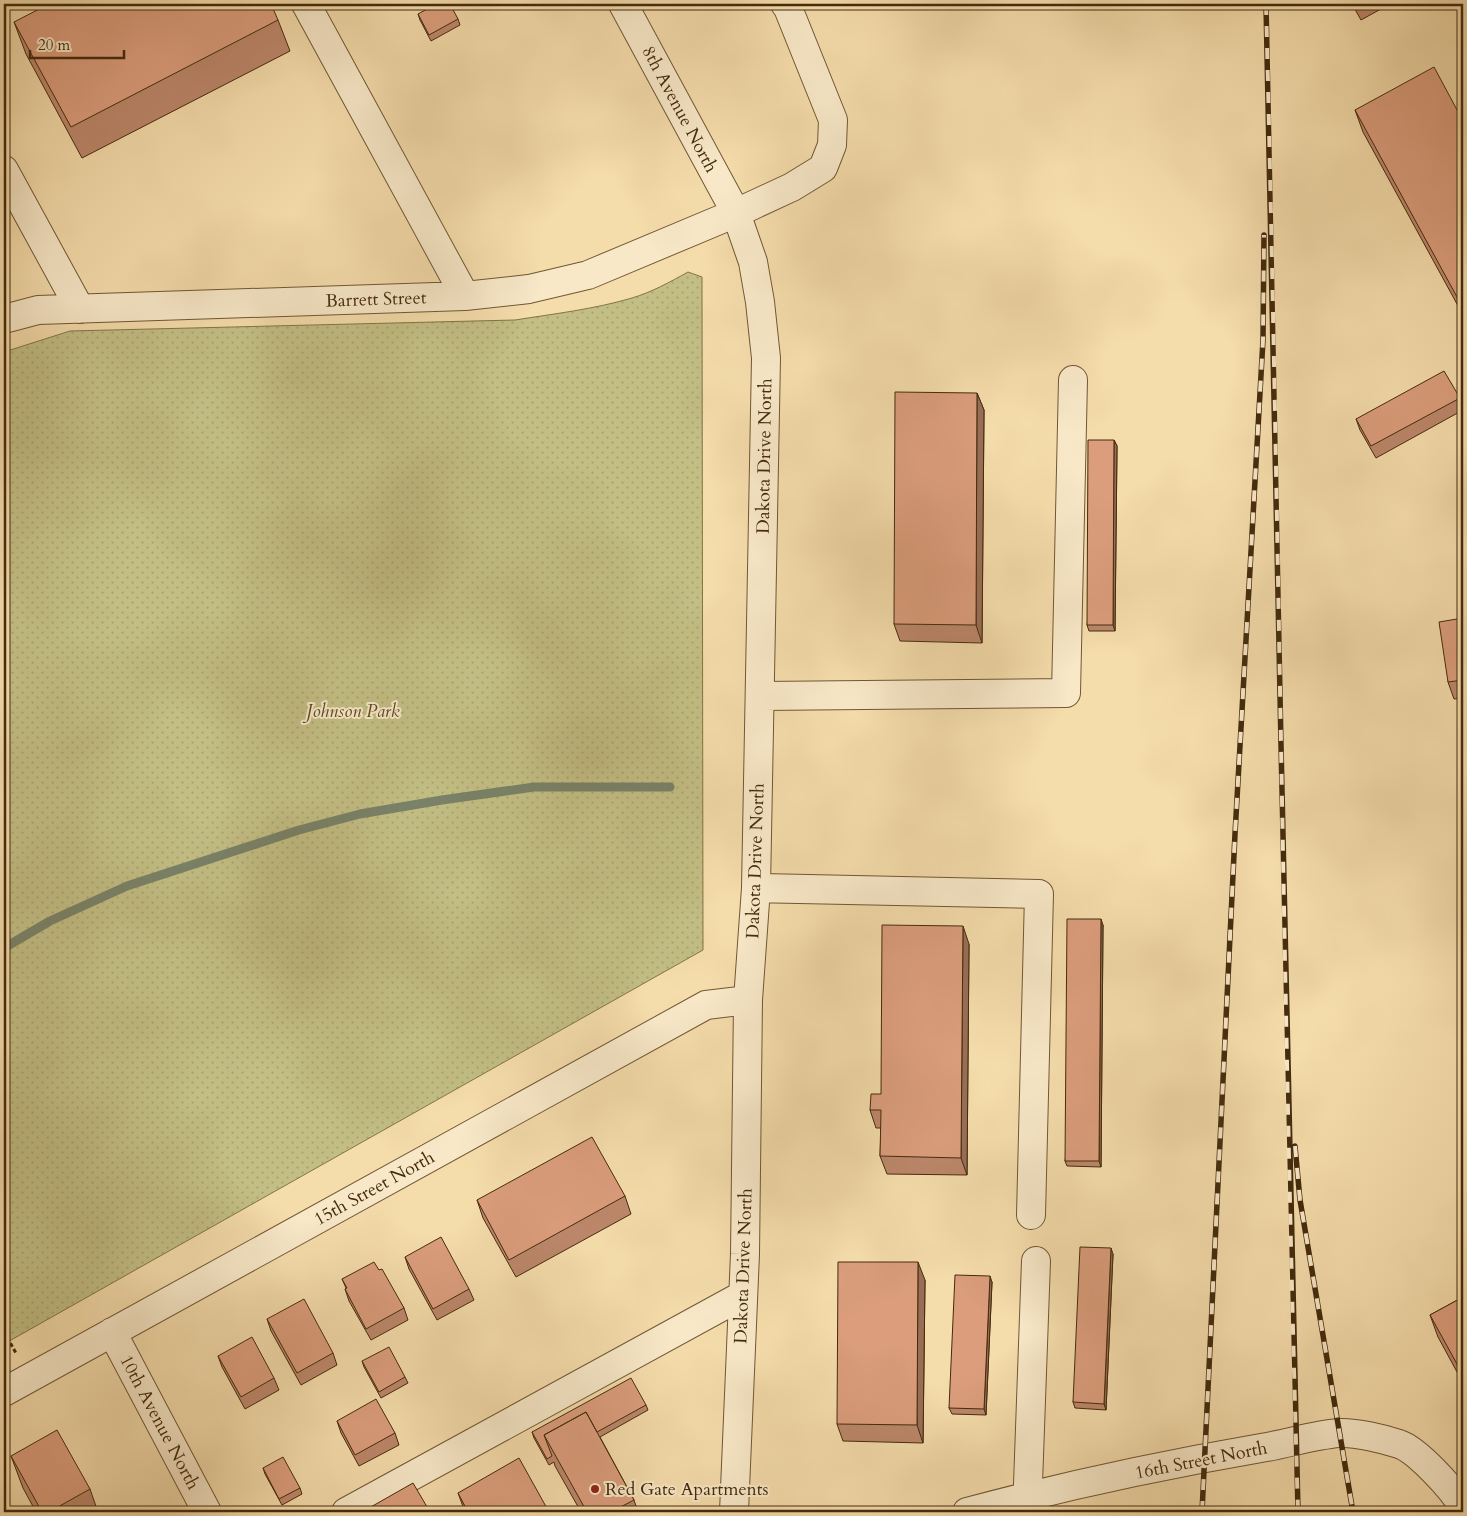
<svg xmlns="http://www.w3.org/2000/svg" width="1467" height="1516" font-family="Cardo,serif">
	<defs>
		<pattern id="park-dots" width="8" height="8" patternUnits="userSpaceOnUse" patternTransform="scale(1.25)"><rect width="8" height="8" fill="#c2be84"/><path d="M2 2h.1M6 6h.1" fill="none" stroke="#a8a371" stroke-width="1.8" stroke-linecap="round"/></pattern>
	</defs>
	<rect width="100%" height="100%" fill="#f5dcab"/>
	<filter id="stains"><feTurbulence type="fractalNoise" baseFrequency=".004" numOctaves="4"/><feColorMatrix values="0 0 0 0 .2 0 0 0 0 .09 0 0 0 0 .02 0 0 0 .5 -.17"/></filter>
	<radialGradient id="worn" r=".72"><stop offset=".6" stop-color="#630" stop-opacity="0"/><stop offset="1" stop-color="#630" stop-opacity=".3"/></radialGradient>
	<path fill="url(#park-dots)" stroke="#837448" d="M688 272 702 277 703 950 4 1344V352L70 331 515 320C553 314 595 309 632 298 652 292 670 282 688 272Z"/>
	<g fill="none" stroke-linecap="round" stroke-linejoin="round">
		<path stroke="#798268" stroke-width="9" d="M4 948 50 921 127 886 299 830 360 814 442 800 534 787H670"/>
		<g stroke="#705734" stroke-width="30">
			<path id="minor" d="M306 4 465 296
				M623 4 736 213 753 262 760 302 766 358 756 888 748 1000 745 1254 734 1512
				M4 170 80 309
				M4 319 38 310 465 296 529 289 588 275 736 213 792 187 823 168 832 145 833 120 788 8 785 4
				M760 696 1066 693 1073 380
				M756 888 1039 894 1031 1215
				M112 1332 207 1512
				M4 1392 706 1005 748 1000
				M346 1512 743 1295
				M967 1512C1064 1486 1162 1465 1261 1448 1287 1444 1313 1435 1339 1433 1355 1432 1384 1439 1399 1444 1417 1450 1453 1489 1463 1507
				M1027 1512 1036 1261"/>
		</g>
		<path stroke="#442b0d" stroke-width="3" stroke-dasharray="4 2.5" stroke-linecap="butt" d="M4 1332 16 1353"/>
		<use href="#minor" stroke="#f8e8c8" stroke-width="28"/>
		<g stroke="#442b0d" stroke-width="5.5">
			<path id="rail" d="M1266 4C1279 507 1283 1009 1298 1512
				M1295 1146 1300 1200 1353 1512
				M1202 1512 1235 834 1263 340 1264 235"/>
		</g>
		<use href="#rail" stroke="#f8e8c8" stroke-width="4" stroke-dasharray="11" stroke-linecap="butt"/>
	</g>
	<path fill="#bc876b" stroke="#442b0d" d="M1352 4H1390L1361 20Z
		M418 14 458 19 460 25 431 41 420 20Z
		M278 20 290 51 82 158 26 54 14 22Z
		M1355 110 1463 121V315L1363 132Z
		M977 393 984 410 982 643 900 641 894 624Z
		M1460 398 1463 410 1376 458 1360 430 1356 419Z
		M1114 440 1117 446 1115 631H1089L1087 625Z
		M1463 618V698L1454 699 1448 682Z
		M1103 925 1101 1167 1067 1166 1065 1161Z
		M969 944 967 1175 887 1174 880 1156 881 1128H876L870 1110 881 1094Z
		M625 1196 631 1214 516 1277 483 1218 477 1200Z
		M1113 1254 1106 1410 1075 1408 1073 1402Z
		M405 1257 469 1289 474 1300 437 1320 409 1269Z
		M379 1270 404 1308 408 1320 371 1340 349 1301 345 1289 346 1288 342 1279Z
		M925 1280 923 1443 843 1441 837 1424Z
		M992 1282 986 1415 952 1414 949 1408Z
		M1463 1297V1383L1438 1337 1430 1315Z
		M267 1319 333 1353 337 1365 301 1385 271 1331Z
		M218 1356 274 1378 279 1390 245 1409 222 1367Z
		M362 1361 405 1377 408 1383 381 1398 364 1367Z
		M646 1405 648 1410 600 1437 634 1500 638 1512H581L555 1466 554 1462 549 1465 534 1438 532 1432Z
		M337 1421 395 1433 399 1445 359 1466 341 1433Z
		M11 1456 90 1489 98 1512H36L23 1488Z
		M263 1468 300 1488 302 1494 282 1505 265 1474Z
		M458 1493 549 1512H465Z"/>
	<path fill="#996e57" stroke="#442b0d" d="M977 393 984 410 982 643 976 625Z
		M1114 440 1117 446 1115 631 1113 625Z
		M1101 919 1103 925 1101 1167 1099 1161Z
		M963 926 969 944 967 1175 961 1158Z
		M1111 1248 1113 1254 1106 1410 1104 1404Z
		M918 1262 925 1280 923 1443 917 1425Z
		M990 1276 992 1282 986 1415 984 1409Z"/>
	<path fill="#db9d7c" stroke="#442b0d" d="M49 4H271L278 20 71 127 14 22Z
		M436 4H450L458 19 429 35 418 14Z
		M1354 4H1364L1356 8Z
		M1434 67 1463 121V308L1355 110Z
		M1444 371 1460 398 1371 446 1356 419Z
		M895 392 977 393 976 625 894 624Z
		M1088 440H1114L1113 625H1087Z
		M1463 618V680L1448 682 1439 622Z
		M1067 919H1101L1099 1161H1065Z
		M882 925 963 926 961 1158 880 1156 881 1110H870L871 1094H881Z
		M592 1137 625 1196 509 1260 477 1200Z
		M441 1237 469 1289 433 1309 405 1257Z
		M1080 1247 1111 1248 1104 1404 1073 1402Z
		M374 1262 379 1270 382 1269 404 1308 366 1329 345 1289 347 1288 342 1279Z
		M838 1262H918L917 1425 837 1424Z
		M955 1275 990 1276 984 1409 949 1408Z
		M1463 1297V1375L1430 1315Z
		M304 1299 333 1353 297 1373 267 1319Z
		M252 1337 274 1378 241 1397 218 1356Z
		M389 1347 405 1377 379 1392 362 1361Z
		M631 1378 646 1405 597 1432 586 1412 544 1435 552 1456 547 1459 532 1432Z
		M376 1399 395 1433 355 1455 337 1421Z
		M586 1412 634 1500 611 1512H587L544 1435Z
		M57 1430 90 1489 49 1512H42L11 1456Z
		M283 1457 300 1488 279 1499 263 1468Z
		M519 1458 549 1512H468L458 1493Z
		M413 1483 430 1512H362Z"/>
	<circle fill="#8f2418" stroke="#f8e8c8" stroke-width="2" cx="595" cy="1489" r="5"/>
	<g text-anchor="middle" stroke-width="4" stroke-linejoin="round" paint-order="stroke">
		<g font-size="18" fill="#442b0d" stroke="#f8e8c8">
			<text transform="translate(680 109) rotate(62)" y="6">8th Avenue North</text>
			<text transform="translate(376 299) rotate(-2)" y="6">Barrett Street</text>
			<text transform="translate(764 456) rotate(-89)" y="6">Dakota Drive North</text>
			<text transform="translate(755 861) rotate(-88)" y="6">Dakota Drive North</text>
			<text transform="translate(374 1188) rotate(-29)" y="6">15th Street North</text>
			<text transform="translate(743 1266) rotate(-88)" y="6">Dakota Drive North</text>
			<text transform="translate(160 1422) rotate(62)" y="6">10th Avenue North</text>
			<text transform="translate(1201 1460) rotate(-11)" y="6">16th Street North</text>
		</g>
		<g font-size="18" font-style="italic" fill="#5d4825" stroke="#f8e8c8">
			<text x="353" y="717">Johnson Park</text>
		</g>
		<g font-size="18" fill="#442b0d" stroke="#f8e8c8" text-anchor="start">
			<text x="605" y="1495">Red Gate Apartments</text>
		</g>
	</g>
	<rect width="1467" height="1516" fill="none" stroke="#f5dcab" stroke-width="20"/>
	<rect x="5" y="5" width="1457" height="1506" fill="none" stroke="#442b0d" stroke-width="2.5"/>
	<rect x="10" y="10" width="1447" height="1496" fill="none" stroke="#442b0d"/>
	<path d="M30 50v8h94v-8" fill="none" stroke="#442b0d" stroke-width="2.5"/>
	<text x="38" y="50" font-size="15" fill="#442b0d" stroke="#f8e8c8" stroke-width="4" paint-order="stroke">20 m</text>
	<rect width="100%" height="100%" filter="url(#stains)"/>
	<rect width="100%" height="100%" fill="url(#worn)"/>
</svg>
